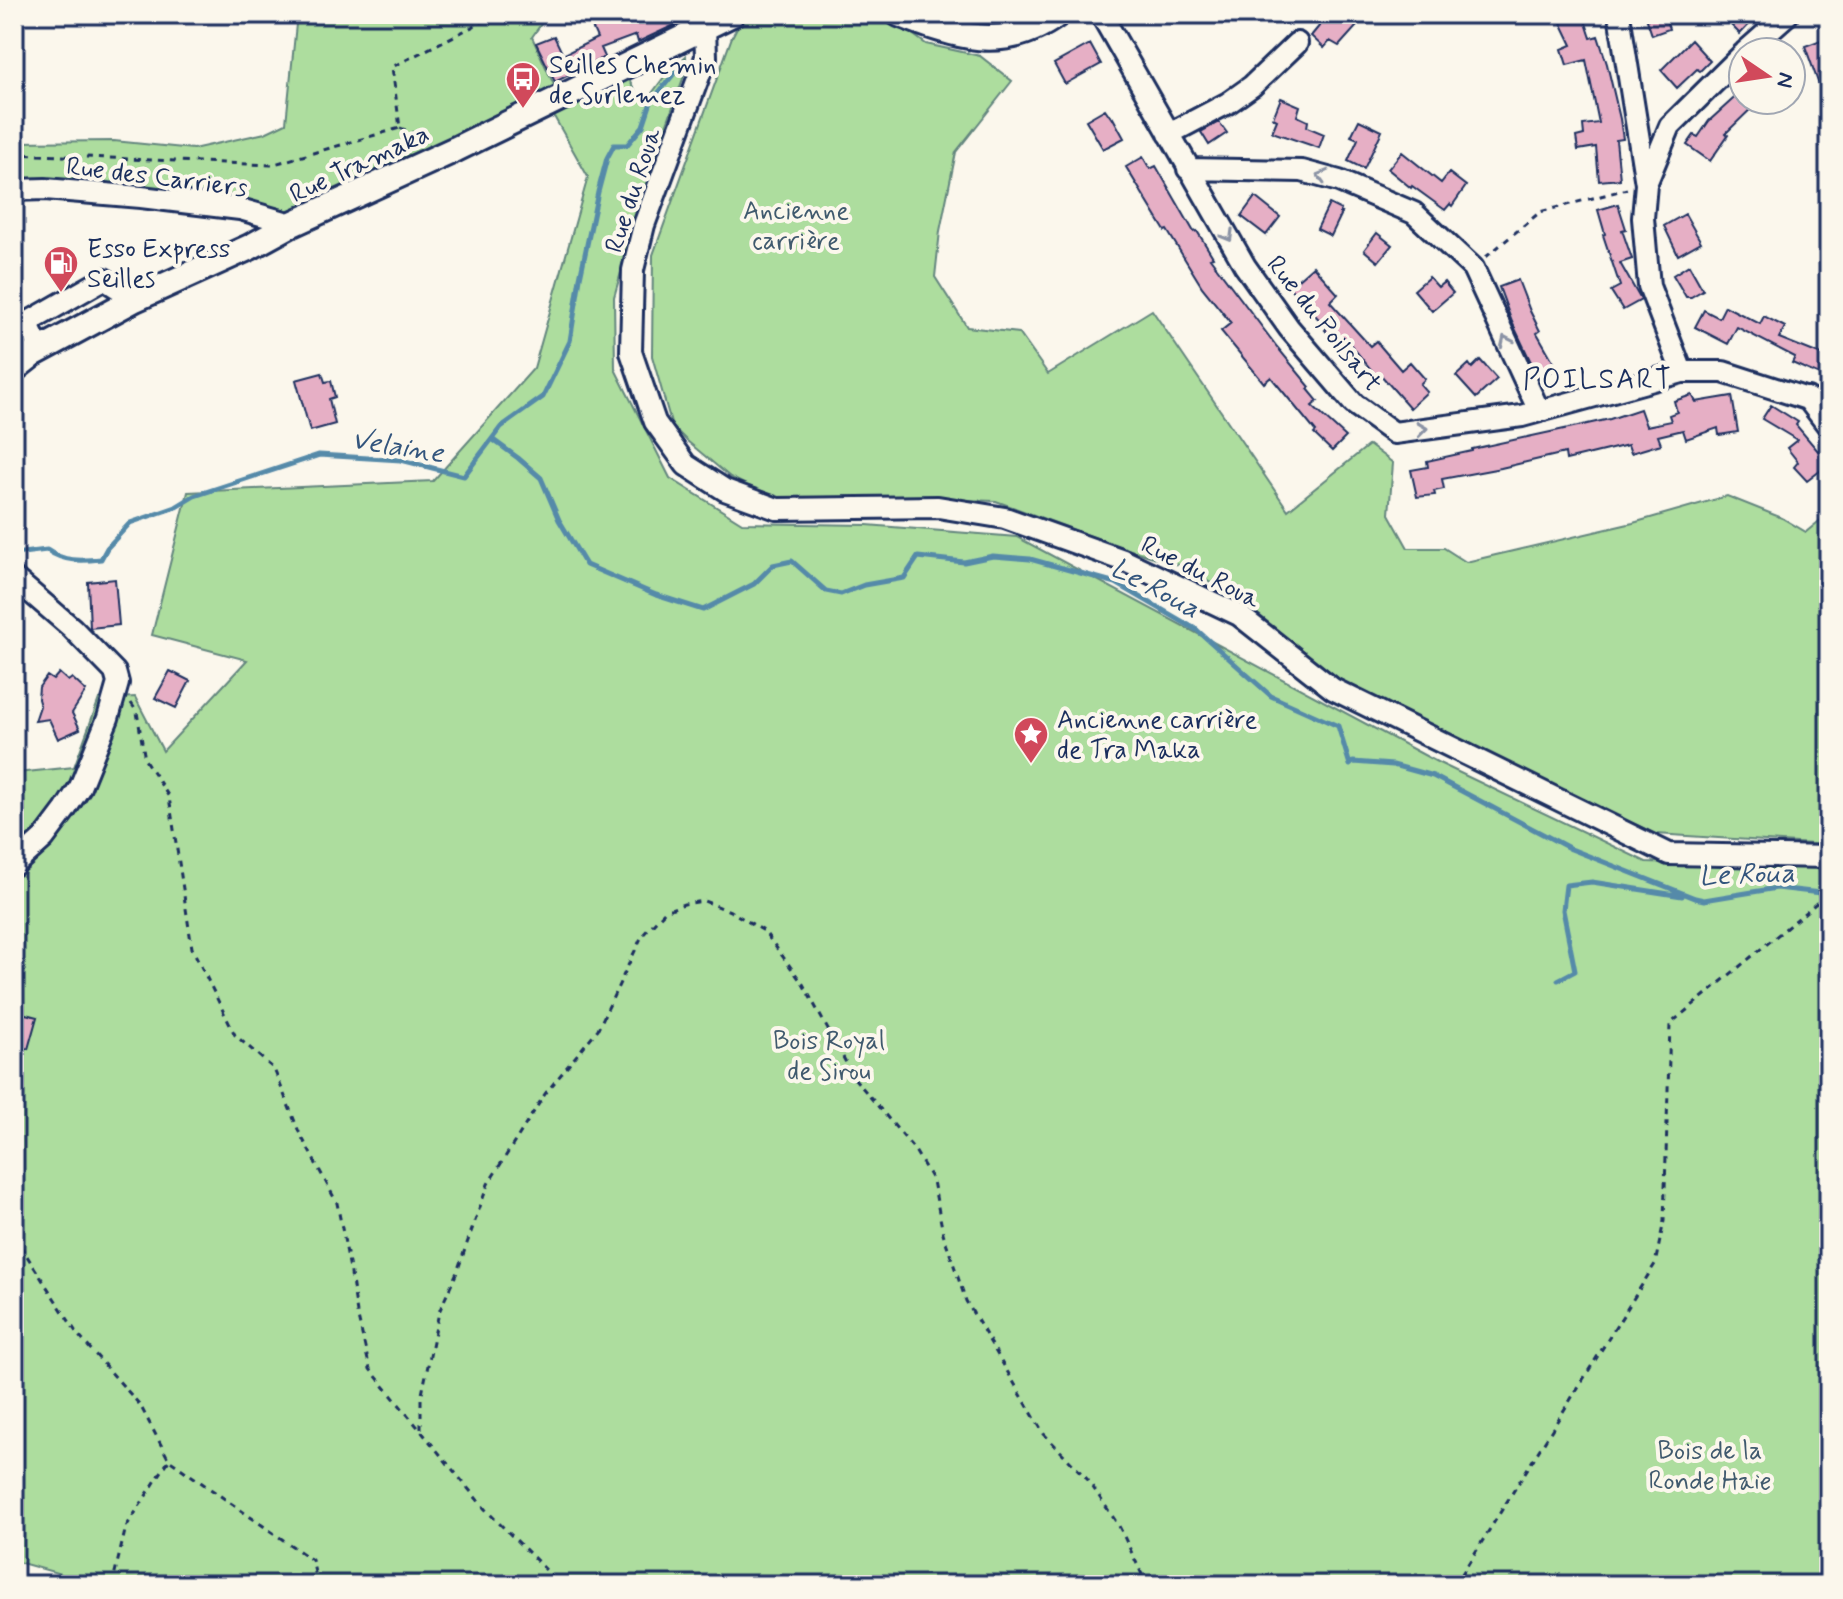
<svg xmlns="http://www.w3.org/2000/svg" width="1843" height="1599" font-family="Mynerve,sans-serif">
	<rect width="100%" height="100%" fill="#fbf7ec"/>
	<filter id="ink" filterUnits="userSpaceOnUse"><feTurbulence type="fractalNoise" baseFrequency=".0125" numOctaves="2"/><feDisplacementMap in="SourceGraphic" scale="16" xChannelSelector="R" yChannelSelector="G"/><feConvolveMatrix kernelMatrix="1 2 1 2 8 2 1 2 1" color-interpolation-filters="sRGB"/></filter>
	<g filter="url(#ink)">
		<path fill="#addd9e" stroke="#64867e" stroke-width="2" d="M297 14H548L532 37 560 98 623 67 636 93 647 100 667 73 686 56V70L648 177 614 297 615 369 670 478 742 523 867 525 1017 537 1437 762 1646 862 1829 868V1585H63L61 1574 14 1561V786L17 773 74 767 99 699 135 697 163 751 247 660 152 635 188 492 433 481 534 368 588 177 547 104 292 224 14 190V142L114 141 193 149 265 133 286 123Z
			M744 14H885L926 44 980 56 1012 81 956 152 940 231 935 277 967 327 1019 333 1048 374 1152 310 1288 510 1369 445 1393 463 1389 514 1408 548H1444L1466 562 1633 523 1727 496 1782 518 1806 532 1829 513V845L1656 834 1572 795 1345 684 1239 599 1179 565 1118 546 996 501 936 499 770 497 730 477 687 441 672 426 652 356 653 255 732 37Z"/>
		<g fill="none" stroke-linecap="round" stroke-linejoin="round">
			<path stroke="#558aa9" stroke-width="5" d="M492 439 518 458 541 478 559 520 586 565 656 595 703 610 754 584 773 565 792 561 826 591 841 594 864 585 904 578 918 557 964 562 993 556 1030 559 1116 583 1197 630 1271 696 1338 726 1350 765 1353 762 1393 765 1433 776 1571 849 1695 898 1704 900 1777 888 1829 894
				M14 554 47 550C64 562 81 561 101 559L107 548 130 523 176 507 194 496 319 455 401 460 464 476 501 427 543 397 570 341 580 278 598 192 607 158 614 145H627L643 126 651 102 681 65
				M1558 980 1575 971 1563 910 1566 885 1592 882 1682 896"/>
		</g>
		<path fill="#e6afc5" stroke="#1b2f5e" stroke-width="2" d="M643 14H698L638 42 636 35 601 48 605 57 555 82 536 43 554 36 563 55 597 38 592 27Z
			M1329 14H1339L1357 26 1339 46 1330 41 1324 48 1311 36Z
			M1557 14H1583L1591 38 1598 36 1607 64 1620 119 1623 139 1616 140 1620 179 1599 181 1596 147 1578 150 1576 137 1584 135 1583 125 1599 123 1586 60 1567 65 1562 49 1572 45Z
			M1645 14H1664L1669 29 1652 35Z
			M1720 14H1759L1740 34Z
			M1829 37V107H1827L1805 46Z
			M1691 40 1710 61 1700 71 1697 69 1677 88 1661 70Z
			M1090 44 1101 64 1065 84 1054 64Z
			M1743 90V100H1760L1726 133 1728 135 1710 161 1687 145 1694 135 1698 137 1709 121Z
			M1281 98 1300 106 1297 116 1308 121 1307 127 1324 134 1319 148 1272 132 1277 120 1273 118Z
			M1105 109 1112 119 1113 118 1124 138 1103 149 1086 120Z
			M1359 120 1382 131 1364 169 1348 161 1358 139 1351 136Z
			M1219 122 1227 133 1209 145 1201 132Z
			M1402 152 1441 183 1449 173 1466 186 1452 206 1450 204 1445 210 1412 186 1411 188 1388 169Z
			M1143 157 1150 169 1156 166 1194 232 1197 231 1213 257 1210 258 1277 347 1310 387 1308 389 1318 401 1312 406 1346 437 1332 451 1314 434 1316 432 1271 377 1264 383 1221 331 1231 323 1202 287 1167 230 1165 231 1126 167Z
			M1255 197 1280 217 1266 235 1241 216Z
			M1329 204 1341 210 1340 213H1342L1331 236 1317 229Z
			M1618 204 1626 229 1622 230 1632 259 1620 263 1641 300 1623 310 1611 291 1620 286 1603 235 1605 234 1598 210Z
			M1685 214 1701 242 1678 255 1664 226Z
			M1377 233 1392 245 1378 262 1364 250Z
			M1689 265 1703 290 1691 297H1686L1673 275Z
			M1313 266 1338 294 1330 302 1370 346 1376 341 1401 370 1410 362 1425 379 1420 384 1427 392 1410 408 1380 374 1377 377 1350 344 1343 350 1325 330 1327 328 1289 287Z
			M1429 277 1438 287 1444 282 1453 293 1432 311 1414 290Z
			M1518 280 1530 311 1540 331 1537 333 1557 368 1539 379 1512 322 1499 287Z
			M1725 306 1760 324 1764 316 1785 327 1779 338 1829 358V369L1824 377 1792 363 1795 357 1737 327 1728 344 1695 327 1704 310 1719 318Z
			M1480 360 1497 379 1476 398 1456 376 1469 364 1472 368Z
			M322 373 325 382 331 381 335 397 329 399 335 424 310 431 296 380Z
			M1692 395 1696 402 1732 396 1738 432 1719 435 1718 428 1686 439 1683 430 1658 436 1661 444 1631 453 1628 445 1566 460 1565 453 1501 468 1442 479 1444 489 1434 491 1435 495 1417 497 1411 470 1428 467 1427 461 1472 451V449L1610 419 1640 409 1646 426 1671 421 1669 415 1677 412 1674 401Z
			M1771 405 1798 422 1796 425 1818 451 1829 446V464L1807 481 1794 467 1798 462 1787 448 1797 440 1762 419Z
			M115 579 119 625 90 628 88 582Z
			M170 671 190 681 176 708 155 698Z
			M59 673 68 681 72 678 86 691 72 713 80 729 58 739 49 719 35 721 40 706 38 699 39 687 47 676 53 680Z
			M14 1011 37 1017 28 1049 14 1045Z"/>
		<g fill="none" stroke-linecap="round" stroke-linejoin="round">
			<g stroke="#1b2f5e" stroke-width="26">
				<path id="minor" d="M1101 14 1245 266 1289 328 1354 404 1394 433 1522 416 1682 372H1723L1829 406
					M1619 14 1646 184 1643 218 1649 286 1682 372
					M705 27 706 57 644 225 633 270 631 352 655 422 686 465 725 490 777 509 938 507 1005 518 1123 560 1239 615 1333 689 1669 854 1829 857
					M1745 52 1788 14
					M1169 134 1228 103 1252 86 1297 43
					M1188 169 1302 171 1339 181 1414 213 1473 268 1539 411
					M1646 184 1670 126 1743 54
					M14 190 45 189 141 197 240 209 292 224
					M40 350 27 323 104 279 135 299
					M1807 398 1829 427
					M14 578 72 628 115 672 118 683 108 718 80 787 65 810 44 838 14 865"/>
			</g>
			<g stroke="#1b2f5e" stroke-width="30">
				<path id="major" d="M899 14C955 36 1004 54 1058 14
					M14 369 33 354 135 299 250 247 292 224 456 149 732 14"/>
			</g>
			<path stroke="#1b2f5e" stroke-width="3" stroke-dasharray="6 6" stroke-linecap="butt" d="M400 128 430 139
				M14 154 271 165 400 128 392 67 498 14
				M1486 257 1540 212 1627 189
				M131 703 137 712 145 760 169 797 192 948 235 1035 274 1069 299 1132 337 1203 351 1274 357 1313 370 1369 485 1509 548 1572 557 1585
				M14 1236 78 1335 140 1405 169 1460 312 1560 318 1585
				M421 1429V1399L439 1312 457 1272 488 1184 545 1094 598 1029 642 936 665 911 684 904 704 901 730 911 764 931 803 984 855 1079 914 1149 933 1181 943 1233 966 1301 1044 1434 1088 1480 1119 1526 1147 1585
				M112 1585 126 1527 169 1460
				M1455 1585 1655 1264 1664 1221 1670 1024 1825 896 1829 889"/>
			<use href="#minor" stroke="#fbf7ec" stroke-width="20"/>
			<use href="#major" stroke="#fbf7ec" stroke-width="24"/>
		</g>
		<defs><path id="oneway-chevron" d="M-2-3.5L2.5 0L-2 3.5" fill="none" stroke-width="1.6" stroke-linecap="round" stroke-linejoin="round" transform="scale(2)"/></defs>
		<g stroke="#8b93a5">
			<use href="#oneway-chevron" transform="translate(1322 176) rotate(-164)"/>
			<use href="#oneway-chevron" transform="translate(1228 236) rotate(60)"/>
			<use href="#oneway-chevron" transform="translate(1506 341) rotate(-115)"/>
			<use href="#oneway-chevron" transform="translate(1422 429) rotate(-7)"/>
		</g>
	</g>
	<defs>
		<g id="bus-pin" transform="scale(1.8)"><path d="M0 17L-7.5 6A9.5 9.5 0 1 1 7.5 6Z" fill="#d1495b" stroke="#fbf7ec"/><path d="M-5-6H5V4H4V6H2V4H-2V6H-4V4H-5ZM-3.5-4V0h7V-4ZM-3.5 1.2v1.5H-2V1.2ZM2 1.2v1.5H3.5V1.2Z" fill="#fff"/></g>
		<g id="fuel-pin" transform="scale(1.8)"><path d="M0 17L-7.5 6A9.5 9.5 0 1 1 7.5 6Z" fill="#d1495b" stroke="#fbf7ec"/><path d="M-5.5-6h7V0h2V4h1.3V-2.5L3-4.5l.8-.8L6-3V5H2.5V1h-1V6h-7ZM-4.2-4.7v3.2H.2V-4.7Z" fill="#fff"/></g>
		<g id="sight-pin" transform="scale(1.8)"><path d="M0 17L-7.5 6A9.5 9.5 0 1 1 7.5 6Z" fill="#d1495b" stroke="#fbf7ec"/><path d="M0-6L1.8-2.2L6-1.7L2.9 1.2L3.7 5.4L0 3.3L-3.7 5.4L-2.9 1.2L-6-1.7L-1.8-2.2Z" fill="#fff"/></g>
	</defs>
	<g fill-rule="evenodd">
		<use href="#bus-pin" x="523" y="79"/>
		<use href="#fuel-pin" x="61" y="263"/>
		<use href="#sight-pin" x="1031" y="734"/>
	</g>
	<g text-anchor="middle" stroke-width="8" stroke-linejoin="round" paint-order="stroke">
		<g font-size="26" fill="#1b2f5e" stroke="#fbf7ec" text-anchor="start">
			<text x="549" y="73">Seilles Chemin<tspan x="549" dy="30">de Surlemez</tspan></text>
			<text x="87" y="257">Esso Express<tspan x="87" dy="30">Seilles</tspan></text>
			<text x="1057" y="728">Ancienne carrière<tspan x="1057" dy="30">de Tra Maka</tspan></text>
		</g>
		<g font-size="26" fill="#1b2f5e" stroke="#fbf7ec">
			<text transform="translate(359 163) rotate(-25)" y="9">Rue Tramaka</text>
			<text transform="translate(157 176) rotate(7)" y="9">Rue des Carriers</text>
			<text transform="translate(632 190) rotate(-72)" y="9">Rue du Roua</text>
			<text transform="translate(1325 323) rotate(51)" y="9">Rue du Poilsart</text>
			<text transform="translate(1201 571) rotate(27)" y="9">Rue du Roua</text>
		</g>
		<g font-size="26" fill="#405a6e" stroke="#fbf7ec">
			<text x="796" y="219">Ancienne<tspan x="796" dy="30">carrière</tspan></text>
			<text x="829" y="1049">Bois Royal<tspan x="829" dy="30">de Sirou</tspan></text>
			<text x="1710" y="1459">Bois de la<tspan x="1710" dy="30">Ronde Haie</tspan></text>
		</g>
		<g font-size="28" letter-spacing="2" fill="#1b2f5e" stroke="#fbf7ec">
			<text x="1598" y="388">POILSART</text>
		</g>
		<g font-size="28" font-style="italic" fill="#33557d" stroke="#fbf7ec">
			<text transform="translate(398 445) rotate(9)" y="10">Velaine</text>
			<text transform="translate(1156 587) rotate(28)" y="10">Le Roua</text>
			<text transform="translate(1747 873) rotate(-2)" y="10">Le Roua</text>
		</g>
	</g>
	<rect width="1843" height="1599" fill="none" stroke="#fbf7ec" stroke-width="48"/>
	<rect x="24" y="24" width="1795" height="1551" fill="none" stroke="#1b2f5e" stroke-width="3" filter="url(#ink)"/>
	<g transform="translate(1767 76) rotate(103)"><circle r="38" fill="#fbf7ec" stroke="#a1a7b3" stroke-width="2"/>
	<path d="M0-6L14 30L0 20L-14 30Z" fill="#d1495b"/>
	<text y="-12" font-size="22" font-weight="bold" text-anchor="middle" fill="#1b2f5e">N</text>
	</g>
</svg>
